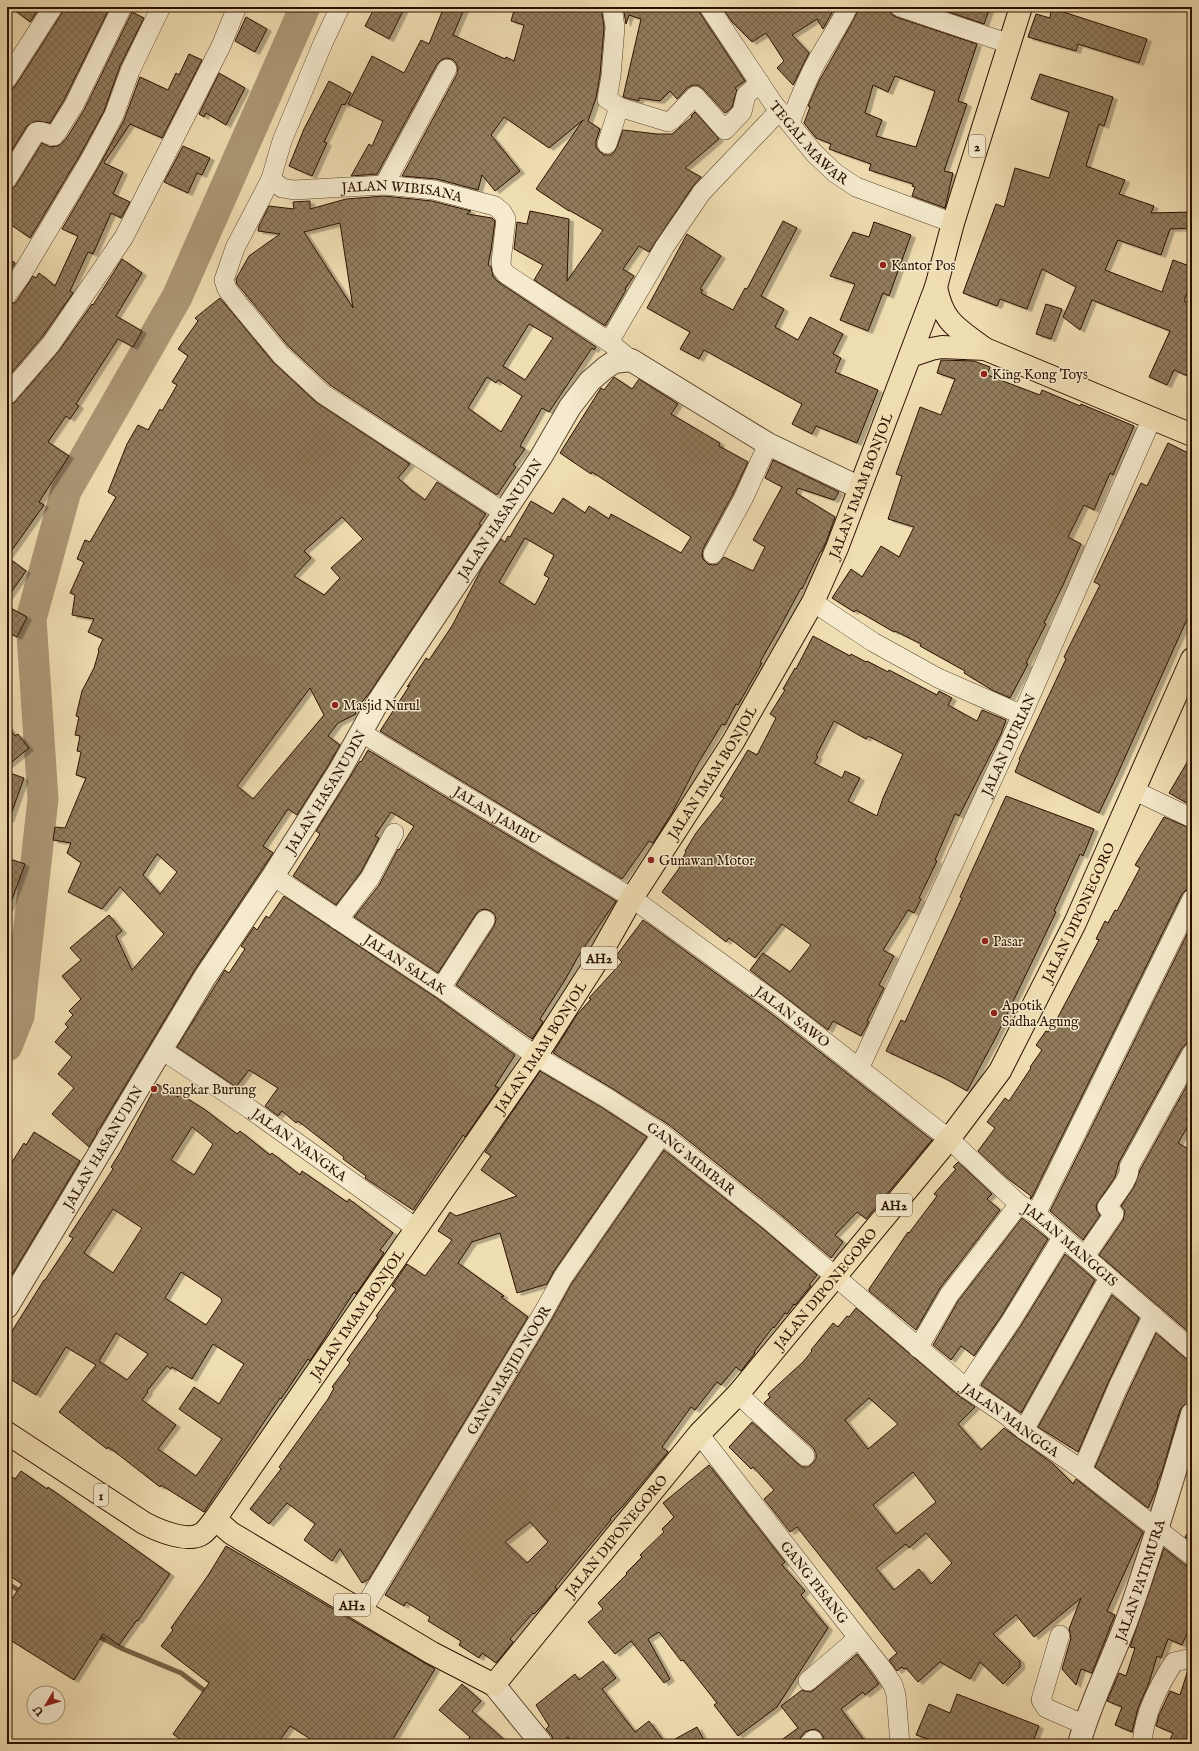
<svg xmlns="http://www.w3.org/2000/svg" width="1199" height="1751" font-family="'IM FELL English',serif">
	<defs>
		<pattern id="building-cross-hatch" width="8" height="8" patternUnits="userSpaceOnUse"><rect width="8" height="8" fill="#917c5d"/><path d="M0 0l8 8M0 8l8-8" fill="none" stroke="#77644a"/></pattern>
		<filter id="shadow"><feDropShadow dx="4.5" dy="2.5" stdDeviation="0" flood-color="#0004"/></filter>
	</defs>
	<rect width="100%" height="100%" fill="#f0deb3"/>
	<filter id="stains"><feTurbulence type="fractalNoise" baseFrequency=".005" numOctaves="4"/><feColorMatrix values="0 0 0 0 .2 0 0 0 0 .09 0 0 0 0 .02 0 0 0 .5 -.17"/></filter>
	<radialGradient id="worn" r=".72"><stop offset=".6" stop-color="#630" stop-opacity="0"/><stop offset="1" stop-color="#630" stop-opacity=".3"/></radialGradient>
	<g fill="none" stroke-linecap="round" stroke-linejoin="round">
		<path stroke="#796247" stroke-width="5" d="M7 1583 23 1593
			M96 1635 123 1649 181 1673 209 1694"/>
		<path stroke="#ad9876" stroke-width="31" d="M7 1046 19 1016 43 799 31 619 66 491 177 297 305 7"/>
	</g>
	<path fill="url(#building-cross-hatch)" stroke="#2b1100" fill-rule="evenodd" filter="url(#shadow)" d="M10 7H40L30 22Z
		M64 7H110L64 100 50 123 36 121 27 126 7 158V90L12 89 16 85 62 13Z
		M375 7H405L389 39 365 26Z
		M444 7H465L453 35 505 59 506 57 514 61 524 25 511 21 515 7 574 9V7H601L604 27 600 75 596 98 588 121 600 129 596 141V147L599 151 604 155H610L614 152 617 147 623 130 657 134H672L692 117 691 116 695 112 719 139 685 168 701 177 693 186 649 252 639 246 623 269 634 276 625 289 626 290 605 326 534 280 543 265 514 249 517 222 527 224 530 211 569 219 567 281 603 230 569 210V211L536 189 583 120 549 148 504 117 491 135 520 171 495 191 482 175 478 190 437 179 402 176 457 74 458 68 456 63 452 59 446 58 441 60 437 64 377 174 351 176 369 144 372 146 383 121 348 104 372 56 404 73 421 40 429 44Z
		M623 7H698L700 13 745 81 735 88 737 90 732 107 729 110 725 113 703 89 698 85H693L687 88 677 99 670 91 660 101 639 98V101L623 97 641 19 629 15 626 24Z
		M722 7H835L823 29 817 19 792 35 809 53 793 85 777 68 784 61 766 33 752 42 732 22Z
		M859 7H882L889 10 892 15 896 17 977 44 958 101 967 104 944 171 953 173 945 208 912 196 915 187 912 186 913 184 869 170 871 164 829 149 831 144 816 138 804 123 810 107 808 106 819 81 854 19ZM895 76 935 91 916 147 876 136 882 120 865 113 873 85 888 92Z
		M934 7H990L984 24Z
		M1051 8 1147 39 1139 63 1078 44 1076 51 1028 37 1036 14 1050 18Z
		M132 12 144 18 120 66 104 111 80 155 30 238 7 222V190L13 188 16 185 42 143 50 147 58 146 66 139 84 110Z
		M246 17 267 29 255 52 235 41Z
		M189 54 202 60 162 138 130 124 104 163 123 172 113 194 130 202 121 218 111 213 93 254 88 252 70 291 73 293 42 337 7 378V306L16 302 33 276 36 278 39 273 55 286 78 236 62 229 99 166 124 120 140 77 168 90 176 73 179 75Z
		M219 73 245 88 226 125 206 113 204 117 199 114Z
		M1040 74 1113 97 1104 126 1099 124 1086 166 1125 180 1119 194 1154 206 1151 213 1192 212V228L1170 229 1161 255 1118 240 1105 270 1162 292 1173 260 1192 267V280L1184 301 1192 304V378L1174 370 1167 385 1149 377 1170 331 1092 300 1080 330 1063 317 1076 287 1042 269 1027 309 1000 299 997 306 963 293 996 204 1004 207 1015 168 1049 178 1069 112 1031 99Z
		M329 81 351 93 345 105 342 104 324 142 327 143 312 176 289 166 304 129Z
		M183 146 210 158 202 175 197 173 188 193 164 182Z
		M384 196 432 201 471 211 467 214 492 218 495 221 491 250 488 265 491 267 493 276 497 281 596 347 594 350 592 348 549 412 542 408 520 446 525 449 513 465 516 467 497 495 330 385 289 347 237 284 236 279 249 256 280 234 258 231 259 226 269 206 294 209 293 202 310 201V209L346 199ZM340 223 353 308 304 232ZM529 324 553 338 525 380 503 366ZM487 377 496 383 498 380 522 396 501 432 468 408Z
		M783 221 797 228 761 296 784 309 775 327 798 340 810 317 843 334 833 354 841 358 835 372 878 390 857 443 816 426 812 434 792 424 802 404 704 350 699 359 680 349 690 332 647 308 687 234 721 256 700 289 703 290 701 293 733 310 745 288 747 289Z
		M874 222 911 235 889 296 883 293 868 331 840 320 855 284 830 276 853 232 869 237Z
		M7 258 15 263 7 276Z
		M122 259 142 273 116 316 142 331 133 347 118 339 76 404 79 406 70 419 66 416 48 442 69 456 39 502 44 505 7 557V406L15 402 59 351 92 304 93 305Z
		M220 298 273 362 316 402 410 464 398 478 409 488 425 500 437 482 486 514 479 524 481 525 370 692 355 711 356 714 338 723 328 736 340 745 329 764 297 815 288 809 263 846 273 853 194 971 101 1126 96 1132 97 1133 89 1147 52 1114 74 1088 58 1074 72 1057 55 1042 68 1027 65 1024 73 1015 69 1011 81 999 62 976 81 960 70 948 109 915 122 931 116 936 132 970 164 934 120 887 102 909 68 892 81 863 67 853 71 843 53 840 55 827 65 828 86 778 76 775 81 752 77 751 80 736 75 735 79 717 76 716 82 691 94 668 99 651 98 650 103 639 88 632 94 619 72 615 75 595 70 593 84 562 77 559 85 540 90 542 116 497 108 492 127 444 138 425 148 430 160 409 162 411 177 385 172 382 188 356 178 349 198 321 195 318ZM342 517 363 539 331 568 340 578 324 595 294 576 311 558 304 551ZM310 688 324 715 253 799 237 786ZM157 854 177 872 160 894 143 875Z
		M1046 304 1062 309 1051 339 1036 334Z
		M941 360 974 361 990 367 987 375 1040 395 1042 390 1080 406 1081 404 1134 426 1113 475 1110 473 1094 510 1084 505 1068 537 1081 544 1063 585 1044 623 1046 624 1026 663 1028 664 1010 698 992 690 964 673 965 671 920 646 921 644 895 631 894 632 856 610 854 612 832 598 851 569 862 577 881 546 899 557 914 527 888 519 902 476 896 474 920 407 941 415 955 379 937 373Z
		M614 377 632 389 639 379 678 404 671 414 720 443 719 446 748 462 733 494 703 549 702 554 703 559 708 564 713 565 718 564 724 557 753 571 765 547 753 540 782 487 765 478 773 460 839 492 834 500 798 488 796 493 835 517 826 542 821 552H820L802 589 801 588 779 629 760 662 762 663 738 705 736 704 725 725 722 724 697 765 672 813 653 843 649 841 622 879 380 731 410 685 407 687 426 658 429 660 452 626 483 566 501 539 505 542 508 536 510 537 531 501 553 514 563 498 585 513 589 506 609 519 611 514 681 553 691 537 592 472 591 474 560 453 601 388 604 390ZM525 538 554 555 544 575 549 578 535 605 499 582Z
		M1168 443 1192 455V608L1118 773 1099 813 1015 772 1020 760 1019 759 1066 659 1064 657 1100 585 1094 582 1141 483 1147 486Z
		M7 557 26 571 7 598Z
		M7 606 27 617 17 637 7 632Z
		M813 636 850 656 851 654 866 662 867 661 888 672 889 670 937 695 939 691 952 698 948 705 977 721 982 710 1006 720 1001 734 959 816 955 814 935 860 937 861 919 898 921 899 914 913 908 910 883 950 894 956 879 985 884 988 867 1021 869 1022 861 1036 833 1021 828 1030 750 970 763 953 790 972 811 945 782 924 755 958 729 938 726 942 662 892 680 867 678 866 686 852 685 851 696 833 724 798 720 796 748 750 757 755 776 718 770 714 785 690 783 689 795 668 796 669ZM834 721 866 739 868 736 903 754 883 798 877 816 848 801 860 778 845 771 842 778 814 763 818 757 816 756Z
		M7 725 15 736 18 734 29 748 7 766Z
		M368 750 616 901 579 955 565 980 540 1019 543 1022 532 1039 456 985 494 926 496 920 495 915 491 911 485 909 480 910 476 914 438 973 354 917 379 885 398 849 399 850 414 826 391 812 375 836 379 838 361 872 336 905 293 876 320 834 316 831 360 761 361 762Z
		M1192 754V806L1169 793Z
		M7 772 24 778 9 820 7 819Z
		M1006 796 1094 829 1083 856 1080 854 1054 911 1056 912 996 1037 967 1091 946 1079 886 1051 901 1020 905 1022 962 898 960 897Z
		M1164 817 1192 829V888L1186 890 1182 894 1031 1199 1030 1198 1031 1196 1007 1178 978 1151 995 1128 987 1122 1005 1098 1009 1101 1031 1068 1030 1067 1042 1050 1036 1045 1046 1031 1048 1032 1058 1017 1099 940 1096 939 1105 921 1108 923 1115 910 1117 911 1140 868 1135 865Z
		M7 858 25 864 9 908H7Z
		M284 896 435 997 515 1055 495 1086 499 1088 465 1137 463 1135 413 1210 365 1178 366 1176 343 1159 344 1157 298 1121 296 1123 282 1111 278 1116 265 1106 278 1088 249 1070 236 1087 177 1047 225 970 229 973 245 949 241 946 254 927 257 930 266 916 269 918Z
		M643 920 769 1012 932 1140 866 1219 857 1212 835 1235 843 1242 831 1258 776 1211 669 1125 613 1089 553 1053 576 1016 591 999 589 998 622 962 616 956Z
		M1192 924V1042L1187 1043 1182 1048 1119 1162 1115 1177 1096 1205 1097 1211 1100 1215 1083 1240 1050 1211Z
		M540 1071 601 1107 647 1137 554 1271 547 1284 517 1293 500 1233 472 1242 458 1263 504 1296 501 1297 528 1317 369 1579 362 1583 340 1549 332 1561 304 1540 315 1524 287 1503 269 1524 250 1509 281 1469 279 1467 328 1399 334 1388 332 1387 350 1363 347 1360 378 1317 376 1316 396 1289 392 1286 407 1264 425 1276 452 1240 438 1231 450 1212 456 1216 517 1196 481 1170 491 1156 485 1152Z
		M1192 1076V1111L1186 1120 1190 1123 1178 1143 1192 1151V1335L1099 1255 1123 1220 1125 1211 1121 1206 1134 1187 1140 1170Z
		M157 1084 178 1097 180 1094 204 1109 237 1134 240 1131 270 1155 272 1153 300 1175 302 1171 347 1202 349 1199 393 1233 380 1250 384 1253 356 1294 354 1292 310 1361 308 1359 281 1399 280 1398 204 1512 161 1485 160 1487 119 1455 108 1447 107 1449 59 1412 96 1365 66 1347 36 1395 7 1377V1339L44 1280H45L73 1238 69 1236 113 1169 111 1167 121 1151ZM192 1127 213 1144 194 1175 171 1160ZM113 1209 142 1228 113 1273 84 1253ZM181 1272 221 1298 222 1301 206 1325 165 1298ZM116 1333 148 1354 127 1380 99 1361ZM213 1344 244 1364 219 1404 194 1387 179 1409 222 1439 196 1476 158 1449 176 1425 142 1400 148 1392 147 1391 167 1366 171 1369 172 1367 192 1379Z
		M34 1132 80 1161 7 1283V1170L24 1143 26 1145Z
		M664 1150 762 1228 817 1275 809 1285 811 1286 795 1305 794 1304 787 1314 785 1313 774 1328 773 1327 754 1352 755 1353 741 1371 736 1367 721 1385 717 1382 695 1410 691 1407 662 1447 668 1452 623 1506 610 1519 611 1520 569 1570 555 1587 557 1589 543 1605 534 1614 533 1613 510 1639 513 1642 496 1663 482 1653 479 1658 459 1645 461 1641 428 1621 430 1617 406 1602 404 1606 385 1595 552 1319 572 1283ZM530 1522 548 1542 527 1563 505 1542Z
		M958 1162 992 1194 987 1199 1000 1210 940 1288 916 1330 869 1291V1289L908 1232 909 1233 937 1196 934 1194 956 1169 953 1167Z
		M1022 1218 1048 1239 1002 1315 974 1356 961 1346 951 1360 933 1345 958 1301Z
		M1065 1254 1095 1280 1021 1413 981 1385 1020 1327Z
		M1112 1295 1139 1318 1108 1383 1078 1452 1038 1427Z
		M856 1308 959 1396 975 1407 958 1424 981 1450 1004 1428 1052 1463 1073 1484 1076 1479 1143 1532 1107 1611 1115 1615 1092 1673 1081 1669 1076 1685 1062 1669 1071 1638 1069 1629 1081 1598 1034 1637 1016 1615 993 1634 1020 1661V1667L1003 1684 980 1662 970 1679 940 1662 918 1682 906 1668 904 1669 902 1667 897 1671 889 1660 897 1653 797 1527 790 1532 764 1499 774 1490 753 1467 751 1469 729 1447 752 1422 798 1464 802 1467H808L813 1463 816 1459V1453L813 1448 764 1403 770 1397 768 1394 803 1362 812 1351 811 1350 833 1323 838 1327 847 1316 849 1317ZM869 1398 898 1424 868 1449 845 1420ZM913 1472 936 1502 896 1534 873 1505ZM926 1533 952 1563 931 1584 919 1569 894 1590 876 1568 906 1544 909 1548Z
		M1156 1333 1185 1358 1192 1361V1402L1184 1405 1180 1410 1162 1472 1157 1483 1158 1484 1157 1488 1148 1508 1095 1467 1128 1392Z
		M709 1465 785 1562 782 1565 805 1591 801 1595 828 1628 777 1707 738 1736 714 1705 717 1703 683 1660 681 1661 659 1632 648 1639 670 1679 664 1683 631 1641 615 1654 588 1622 603 1609 598 1603 627 1574 626 1573 642 1557 640 1555 664 1532 662 1529 674 1517 663 1503Z
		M21 1471 47 1489 48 1487 170 1574 138 1621 137 1620 119 1645 103 1634 74 1680 7 1638V1606L22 1584 7 1574V1474L15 1479Z
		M1192 1527V1542L1185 1537Z
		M226 1546 435 1669 390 1744H318L290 1726 277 1744H186L173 1734 209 1683 161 1646 173 1630 171 1628 209 1574Z
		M1164 1548 1185 1565 1192 1567V1613L1187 1623 1191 1625 1182 1645 1168 1639 1161 1658 1157 1656 1149 1683 1138 1708 1132 1732 1115 1725 1122 1707 1107 1701 1119 1673 1126 1676 1135 1648 1130 1647Z
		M857 1654 879 1684 865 1695 863 1692 841 1709 867 1744H823V1737L820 1732 815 1729 810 1730 805 1732 801 1737 798 1744H776L798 1728 781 1706 802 1690 810 1692 815 1689Z
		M603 1661 616 1678 602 1689 635 1732 649 1721 666 1744 697 1727 706 1744H573L568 1737 558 1744H554L552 1736 546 1729 549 1726 536 1705 575 1674 579 1680Z
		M1192 1669V1744H1168L1173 1733 1156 1726 1159 1715 1170 1691 1180 1695 1188 1670Z
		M462 1684 481 1701 472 1711 509 1744H464L470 1737 439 1710Z
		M957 1694 1039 1726 1032 1744H942L916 1735 929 1704 950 1713Z"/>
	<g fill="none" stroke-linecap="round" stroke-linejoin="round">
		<g stroke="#5c442d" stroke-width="20">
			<g id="minor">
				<path d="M340 7 323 43 282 141 271 179 235 248 224 280 227 289 237 302 281 355 323 394 503 512"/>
				<path id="s1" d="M709 7 773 103 814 153 835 173 856 187 953 223"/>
				<path d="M900 7 1010 44"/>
				<path d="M7 79 53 7"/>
				<path d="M619 107 668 122 673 119 695 96 725 130 742 112 746 95 760 83"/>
				<path d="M790 123C798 102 806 81 817 61 827 43 839 26 848 7"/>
				<path d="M607 144 619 107 607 99 611 76 615 27 612 7"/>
				<path d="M7 179 36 132C43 129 48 136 54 136L57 132 74 105 122 7"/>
				<path id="s2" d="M271 179 282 188 294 190 384 185 434 190 495 206 502 212 506 219 501 262 502 269 506 274 609 342 631 360"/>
				<path d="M384 185 447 69"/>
				<path d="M7 295 20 277 90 160 114 115 130 71 161 7"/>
				<path d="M609 342 665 246 702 192 779 111"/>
				<path d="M7 395 51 344 124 237 221 46 237 7"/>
				<path d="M713 554 743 499 768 444"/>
				<path d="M813 602 873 642 938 678 1022 715"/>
				<path id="s3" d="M362 733 632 898 776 1003 949 1139 1019 1204 1036 1214 1192 1350"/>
				<path d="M1133 790 1192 818"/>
				<path id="s4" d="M273 876 441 988 536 1056 607 1098 662 1134 769 1220 966 1388 1006 1415 1024 1430 1082 1470 1192 1556"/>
				<path d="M338 920 370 878 394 833"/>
				<path d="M441 988 485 920"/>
				<path id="s5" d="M162 1050 250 1109 416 1228"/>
				<path id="s6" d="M859 1069 1022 715 1152 418"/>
				<path d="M1036 1214 1192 899"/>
				<path d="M1085 1256 1114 1214 1107 1207C1113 1198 1131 1178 1129 1167L1192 1053"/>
				<path d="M918 1348 949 1295 1019 1204"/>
				<path d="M966 1388 1011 1321 1062 1238"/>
				<path d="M738 1394 805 1456"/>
				<path d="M1024 1430 1109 1278"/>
				<path id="s7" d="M699 1434 884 1671 893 1685 896 1695 900 1744"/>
				<path d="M1082 1470 1118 1387 1153 1315"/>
				<path id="s8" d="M362 1611 543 1313 563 1277 662 1134"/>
				<path d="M1060 1635 1041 1700 1046 1708 1085 1725"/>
				<path d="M808 1681 858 1638"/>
				<path d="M809 1744 813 1740"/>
				<path d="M1142 1744C1144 1714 1158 1687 1174 1662L1192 1658"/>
			</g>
		</g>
		<g stroke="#5c442d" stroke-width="24">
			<g id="tertiary">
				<path id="s9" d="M7 1307 205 977 273 876 340 770 378 702 541 457 570 407 590 381 605 368 614 362 631 360 768 444 858 487"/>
				<path d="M494 1685 542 1744"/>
				<path id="s10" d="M1079 1744C1091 1700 1113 1659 1128 1617 1152 1550 1172 1482 1192 1414"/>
			</g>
		</g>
		<g stroke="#2b1100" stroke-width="24">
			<g id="trunk">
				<path d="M936 287C943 323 957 328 985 349"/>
				<path d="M910 356 931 349 942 347 985 349 1192 435"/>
				<path id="s11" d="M7 1433 144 1523C157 1530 189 1544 203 1533 207 1530 211 1524 215 1519L536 1056 593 967 632 898 733 742 813 602 837 548 936 287 953 223 1021 7"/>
				<path id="s12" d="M215 1519 231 1533 432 1653 494 1685 699 1434 738 1394 949 1139 1000 1071 1075 923 1192 659"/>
			</g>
		</g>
		<use href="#minor" stroke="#f5eace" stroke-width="19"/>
		<use href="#tertiary" stroke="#f5eace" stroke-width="22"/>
		<use href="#trunk" stroke="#f0deb3" stroke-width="22"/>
	</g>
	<g fill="#8f2418" stroke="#f5eace" stroke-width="1.5">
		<circle cx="883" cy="265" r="4"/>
		<circle cx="984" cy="374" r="4"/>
		<circle cx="335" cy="705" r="4"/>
		<circle cx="651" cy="860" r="4"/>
		<circle cx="985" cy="941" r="4"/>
		<circle cx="994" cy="1013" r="4"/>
		<circle cx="154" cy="1089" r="4"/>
	</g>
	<g text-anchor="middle" stroke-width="3" stroke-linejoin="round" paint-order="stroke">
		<g fill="#f5eace" stroke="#68523e" stroke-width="1">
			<rect x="969" y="135" width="16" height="22" rx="3"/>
			<rect x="581" y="947" width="36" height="22" rx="3"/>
			<rect x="876" y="1194" width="36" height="22" rx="3"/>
			<rect x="94" y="1484" width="14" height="22" rx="3"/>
			<rect x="334" y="1594" width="36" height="22" rx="3"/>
		</g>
		<g font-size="13" font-weight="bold" fill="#2b1100">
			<text x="977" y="151">2</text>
			<text x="599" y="963">AH2</text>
			<text x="894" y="1210">AH2</text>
			<text x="101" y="1500">1</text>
			<text x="352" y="1610">AH2</text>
		</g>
		<g font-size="14" fill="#2b1100" stroke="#f5eace">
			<text dy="5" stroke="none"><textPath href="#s1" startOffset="169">TEGAL MAWAR</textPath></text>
			<text dy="5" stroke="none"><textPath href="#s2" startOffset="135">JALAN WIBISANA</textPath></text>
			<text dy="5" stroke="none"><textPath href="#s11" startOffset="1466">JALAN IMAM BONJOL</textPath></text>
			<text dy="5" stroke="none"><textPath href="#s9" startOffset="930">JALAN HASANUDIN</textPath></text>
			<text dy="5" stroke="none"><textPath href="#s6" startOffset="357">JALAN DURIAN</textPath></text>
			<text dy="5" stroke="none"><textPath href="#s11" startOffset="1142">JALAN IMAM BONJOL</textPath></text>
			<text dy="5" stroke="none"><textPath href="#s9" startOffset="606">JALAN HASANUDIN</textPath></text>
			<text dy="5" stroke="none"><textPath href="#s3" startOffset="158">JALAN JAMBU</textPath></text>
			<text dy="5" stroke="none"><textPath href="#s12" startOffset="1298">JALAN DIPONEGORO</textPath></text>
			<text dy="5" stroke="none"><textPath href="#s4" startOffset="159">JALAN SALAK</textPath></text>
			<text dy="5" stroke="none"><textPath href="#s3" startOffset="516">JALAN SAWO</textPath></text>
			<text dy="5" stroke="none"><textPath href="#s11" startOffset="818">JALAN IMAM BONJOL</textPath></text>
			<text dy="5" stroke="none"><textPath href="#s5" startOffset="167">JALAN NANGKA</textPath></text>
			<text dy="5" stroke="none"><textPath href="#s9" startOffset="186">JALAN HASANUDIN</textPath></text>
			<text dy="5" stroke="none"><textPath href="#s4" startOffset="505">GANG MIMBAR</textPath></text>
			<text dy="5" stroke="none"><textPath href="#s3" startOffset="876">JALAN MANGGIS</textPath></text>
			<text dy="5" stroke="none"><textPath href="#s12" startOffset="842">JALAN DIPONEGORO</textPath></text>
			<text dy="5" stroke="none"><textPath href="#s11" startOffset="494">JALAN IMAM BONJOL</textPath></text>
			<text dy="5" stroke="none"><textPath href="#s8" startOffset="282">GANG MASJID NOOR</textPath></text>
			<text dy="5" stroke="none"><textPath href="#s4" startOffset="918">JALAN MANGGA</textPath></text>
			<text dy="5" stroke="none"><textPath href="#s12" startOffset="518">JALAN DIPONEGORO</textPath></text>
			<text dy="5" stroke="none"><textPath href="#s10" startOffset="175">JALAN PATIMURA</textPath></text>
			<text dy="5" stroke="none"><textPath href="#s7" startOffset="188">GANG PISANG</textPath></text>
		</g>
		<g font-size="14" fill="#2b1100" stroke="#f5eace" text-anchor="start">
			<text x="891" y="270">Kantor Pos</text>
			<text x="992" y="379">King Kong Toys</text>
			<text x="343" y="710">Masjid Nurul</text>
			<text x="659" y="865">Gunawan Motor</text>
			<text x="993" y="946">Pasar</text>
			<text x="1002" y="1010">Apotik<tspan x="1002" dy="16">Sadha Agung</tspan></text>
			<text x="162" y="1094">Sangkar Burung</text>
		</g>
	</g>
	<rect width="1199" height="1751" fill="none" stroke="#f0deb3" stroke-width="24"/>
	<rect x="8" y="8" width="1183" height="1735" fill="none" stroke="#2b1100" stroke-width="2"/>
	<rect x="12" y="12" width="1175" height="1727" fill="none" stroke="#2b1100"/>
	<g transform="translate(46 1705) rotate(232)"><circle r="19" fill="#f5eace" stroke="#a4937c"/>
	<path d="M0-3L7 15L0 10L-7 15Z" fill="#8f2418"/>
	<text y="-6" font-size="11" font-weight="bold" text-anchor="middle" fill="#2b1100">U</text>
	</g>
	<rect width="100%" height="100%" filter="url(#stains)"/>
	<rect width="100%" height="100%" fill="url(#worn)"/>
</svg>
